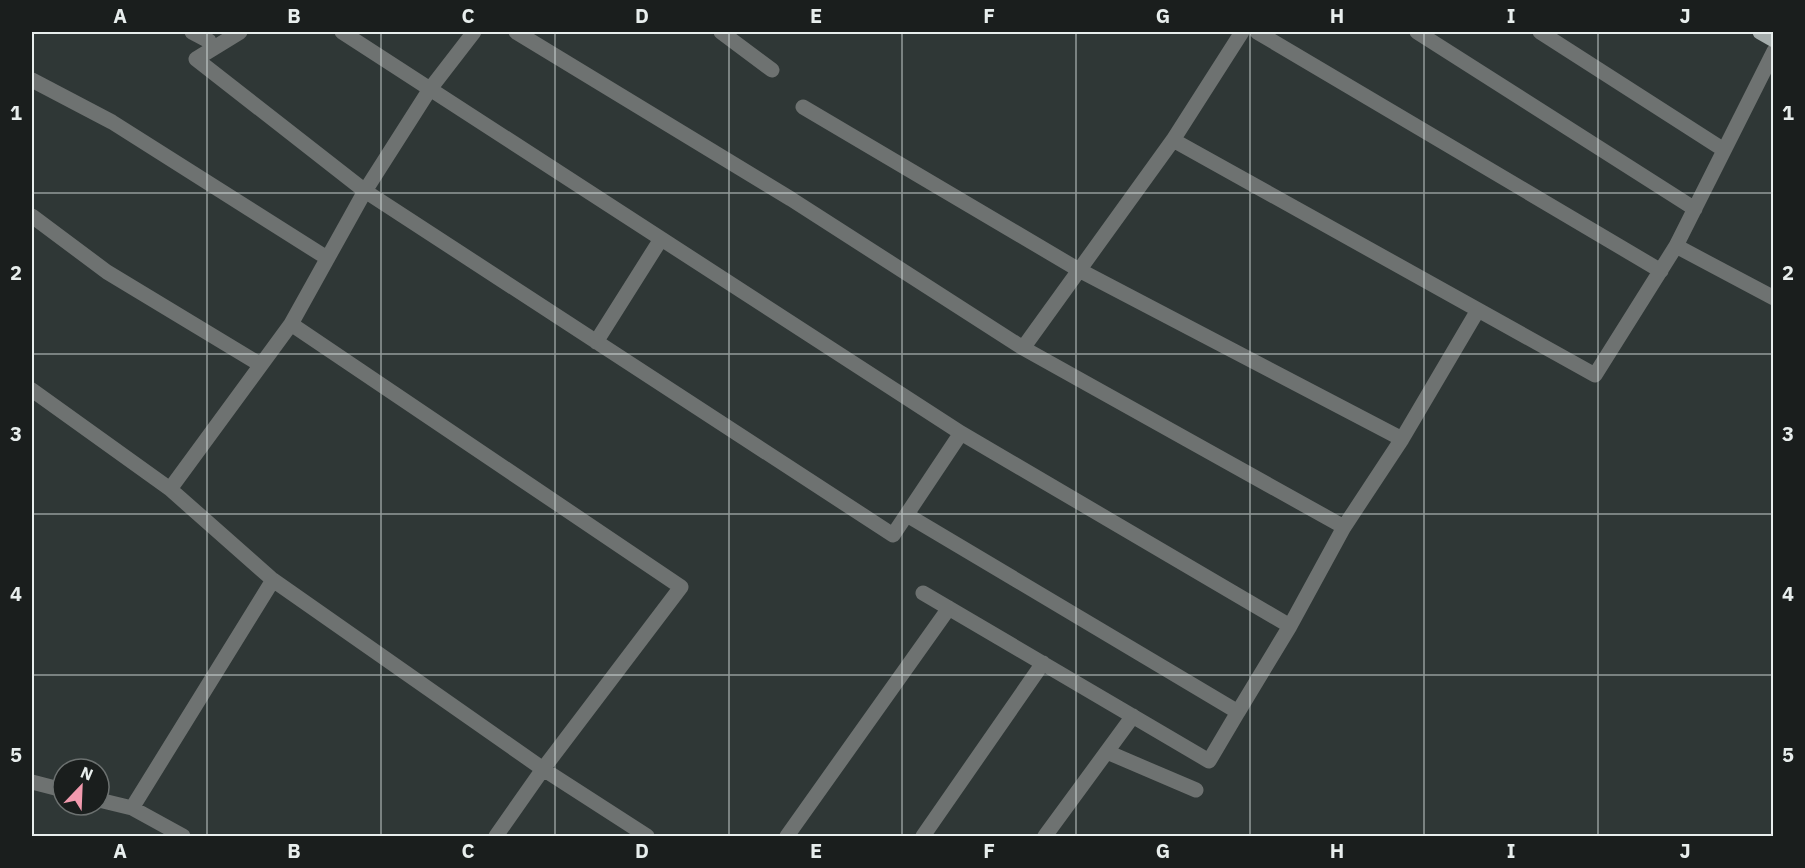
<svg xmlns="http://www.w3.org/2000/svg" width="1805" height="868" font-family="'IBM Plex Sans',sans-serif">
	<rect width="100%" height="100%" fill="#2f3736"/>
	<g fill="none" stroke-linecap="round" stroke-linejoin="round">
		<path stroke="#6e7271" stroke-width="15" d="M192 32 209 41
			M240 32 196 59 365 191 893 535 961 433
			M342 32 961 433 1290 626
			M516 32 791 199 1023 348 1173 140 1242 32
			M721 32 772 70
			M1257 32 1661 271
			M1417 32 1695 209
			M1540 32 1724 150
			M32 80 112 122 327 258
			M803 107 1079 270 1402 439
			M1173 140 1595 375 1676 246 1774 298
			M32 216 107 272 261 365
			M1676 246 1774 51
			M291 324 681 587 543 769 496 836
			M596 342 661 239
			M1023 348 1344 527
			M32 390 170 489 291 324 365 191 430 89 474 32
			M170 489 273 580 543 769 647 836
			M907 515 1238 712 1290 626 1344 527 1402 439 1478 310
			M923 593 1209 761 1238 712
			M1107 752 1196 790
			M32 782 63 790
			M99 800 132 808 183 836
			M132 808 273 580
			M787 836 949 608
			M923 836 1043 663
			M1045 836 1133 716"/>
		<path stroke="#a5adac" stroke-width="15" d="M1760 32 1774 40"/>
	</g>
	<path fill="none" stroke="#e8eeed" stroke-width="1.5" stroke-opacity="0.55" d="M207 32V836M381 32V836M555 32V836M729 32V836M902 32V836M1076 32V836M1250 32V836M1424 32V836M1598 32V836M32 193H1774M32 354H1774M32 514H1774M32 675H1774"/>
	<rect width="1805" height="868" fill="none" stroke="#1a1e1d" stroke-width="66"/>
	<g transform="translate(81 787) rotate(23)"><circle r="28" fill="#1a1e1d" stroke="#6c7170" stroke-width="1.5"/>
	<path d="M0-4.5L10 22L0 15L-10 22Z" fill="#f29aae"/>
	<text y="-9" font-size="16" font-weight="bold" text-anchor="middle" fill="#e8eeed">N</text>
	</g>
	<rect x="33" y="33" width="1739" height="802" fill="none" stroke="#e8eeed" stroke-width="2"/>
	<g font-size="20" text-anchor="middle" font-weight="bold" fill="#e8eeed">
		<text x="120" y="23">A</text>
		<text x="294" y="23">B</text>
		<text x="468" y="23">C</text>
		<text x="642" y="23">D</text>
		<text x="816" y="23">E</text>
		<text x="989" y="23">F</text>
		<text x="1163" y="23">G</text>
		<text x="1337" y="23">H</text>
		<text x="1511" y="23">I</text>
		<text x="1685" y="23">J</text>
		<text x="16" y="120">1</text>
		<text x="1788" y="120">1</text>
		<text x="16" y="280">2</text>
		<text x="1788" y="280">2</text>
		<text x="16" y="441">3</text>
		<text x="1788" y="441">3</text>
		<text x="16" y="601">4</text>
		<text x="1788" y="601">4</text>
		<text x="16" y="762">5</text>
		<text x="1788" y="762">5</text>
		<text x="120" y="858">A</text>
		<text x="294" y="858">B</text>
		<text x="468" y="858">C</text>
		<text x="642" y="858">D</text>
		<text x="816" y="858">E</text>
		<text x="989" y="858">F</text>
		<text x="1163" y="858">G</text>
		<text x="1337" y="858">H</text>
		<text x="1511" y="858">I</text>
		<text x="1685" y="858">J</text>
	</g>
</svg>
